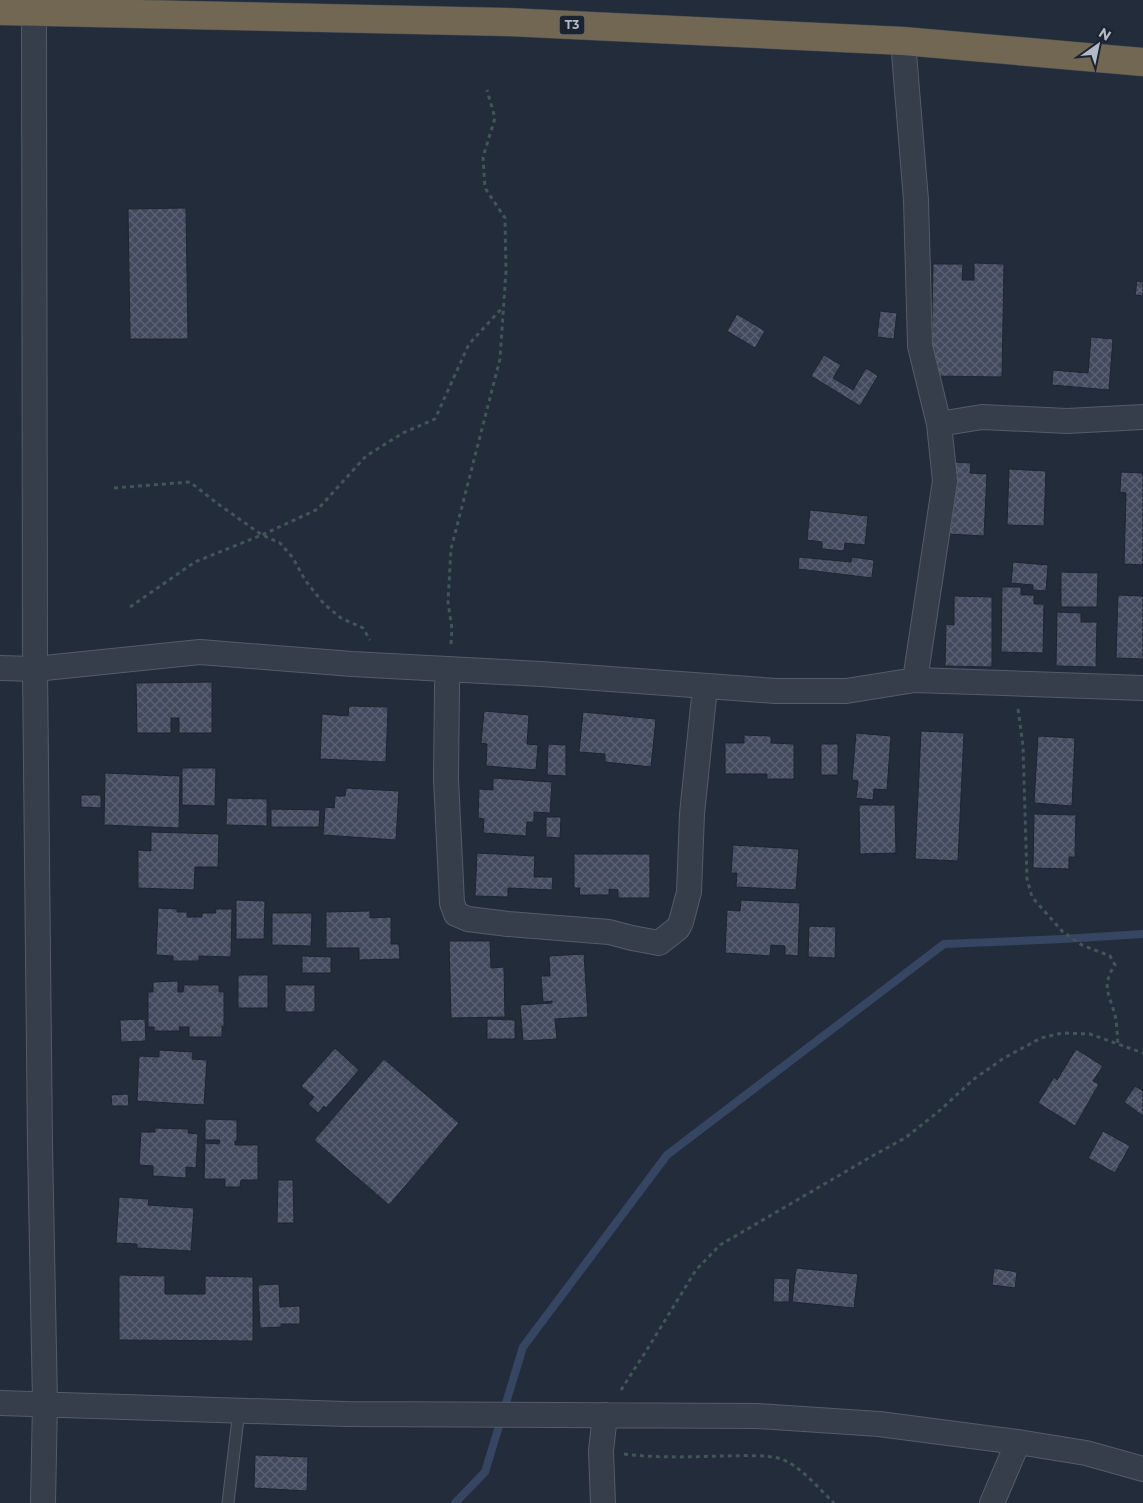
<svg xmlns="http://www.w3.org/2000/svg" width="1143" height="1503" font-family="Montserrat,sans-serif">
	<defs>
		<pattern id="building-cross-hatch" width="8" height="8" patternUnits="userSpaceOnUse" patternTransform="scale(1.25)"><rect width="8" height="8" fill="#424b5d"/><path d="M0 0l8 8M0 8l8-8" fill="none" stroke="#5b6373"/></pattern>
	</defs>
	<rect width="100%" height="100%" fill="#232c3b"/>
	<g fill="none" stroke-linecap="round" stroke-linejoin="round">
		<path stroke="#364662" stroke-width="8" d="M455 1503 485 1472 523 1347 667 1155 944 944 1063 939 1143 934"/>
	</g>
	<path fill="url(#building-cross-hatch)" stroke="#1e2532" d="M186 208 188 339H130L128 209Z
		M974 263 1004 264 1002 377 931 376 933 264H963L962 280H974Z
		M1137 281 1143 282V296L1135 295Z
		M880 311 897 313 894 339 877 337Z
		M737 314 765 331 755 348 727 331Z
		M1091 337 1113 339 1109 390 1052 385 1053 370 1088 373Z
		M824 355 841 365 833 378 853 390 866 368 878 376 860 406 811 376Z
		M953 462 971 463 970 473 987 474 984 536 949 534Z
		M1009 469 1046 471 1044 526 1007 525Z
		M1121 472 1143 473V565L1124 564 1126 493 1120 492Z
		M810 510 868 516 865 545 845 543 844 551 822 549V542L807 540Z
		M799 557 851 562 852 557 874 560 872 578 798 569Z
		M1013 562 1048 565 1046 591 1033 590V585L1011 583Z
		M1061 572 1098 573 1097 607H1061Z
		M1002 587H1021V595H1034V604H1044L1043 653 1001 652Z
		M1118 595 1143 596V659L1116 658Z
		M954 596 992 597V667L945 666 946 624 954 625Z
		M1057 612 1081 613V622H1097L1096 667 1056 666Z
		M212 682V733H179V718H171V733H137L136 683Z
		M349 706 388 707 386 762 320 759 322 714 348 716Z
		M484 711 529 715 527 744 538 745 536 770 486 766 487 744 481 743Z
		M583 712 656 719 651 767 605 762V754L579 752Z
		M921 731 964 733 958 861 915 859Z
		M856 733 891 736 887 790 874 789 873 800 856 798 858 781 852 780Z
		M744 735 771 736V743L794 744V779H767V774H725V743H744Z
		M1038 736 1075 738 1072 806 1034 803Z
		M548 744 566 745V776L547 775Z
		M821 744H838V775H821Z
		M182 768H216L215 806 182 805Z
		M105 773 180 776 179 828 104 825Z
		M493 778 552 782 550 813 534 812V822H527L526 836 483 833 484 819 478 818 479 789 493 790Z
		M346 788 399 791 396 840 323 835 325 807 334 808 335 796H345Z
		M81 795H101V808L81 807Z
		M227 798 267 799V826L226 825Z
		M859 805H895L896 853 860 854Z
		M271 809 320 810 319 827H271Z
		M1034 814 1076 815 1075 857H1069V869L1033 868Z
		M546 817H561L560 838 546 837Z
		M151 832 219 834 218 867H195L194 890 138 888V850L151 851Z
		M733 845 799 849 796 890 736 887 737 873H731Z
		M477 853 535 856 534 877H553L552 890 508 888V897L475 896Z
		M574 854H650V898H618V890L609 889V895H579L580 888H574Z
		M236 900 265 901 264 939H236Z
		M741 900 800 903 798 956 785 955V946L771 945 770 956 725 953 727 910 740 911Z
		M158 908 177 909V912H187V917H202V913H216L215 909H232L231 957 199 956V961H173V956L156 955Z
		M370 911V918L391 917V944H399L400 959 359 960V948H326V912Z
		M272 913H312L311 946 272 945Z
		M809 926 836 927 835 958 808 957Z
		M449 941H490L491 968 504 967 505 1017 451 1018Z
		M584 954 588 1017 555 1019 557 1039 523 1041 520 1005 552 1003V1001L543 1002 541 976H550L549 956Z
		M302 956 331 957V973H302Z
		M238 975H268V1008H238Z
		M178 981V992H183L184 985H219V992H224V1027L222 1026V1037H189V1027H179L180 1031H154V1027H148V992H153V982Z
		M285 985H315V1012H285Z
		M145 1019 146 1041 121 1042 120 1020Z
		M487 1019 515 1020V1039H487Z
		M335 1048 359 1070 326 1108 324 1106 318 1113 308 1104 314 1097 301 1086Z
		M1076 1049 1103 1066 1093 1081 1099 1084 1075 1126 1038 1103 1054 1077 1057 1080Z
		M159 1050 193 1052 192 1059 207 1060 204 1105 137 1101 139 1056 159 1057Z
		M384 1059 459 1123 389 1205 314 1140Z
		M1135 1086 1143 1091V1116L1124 1102Z
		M128 1094 129 1106H112L111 1095Z
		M205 1119 237 1120V1141H235V1145H258V1180H241L240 1187H225V1179H204L205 1143 219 1144 220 1140H205Z
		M155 1128 189 1129 188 1133 198 1134 196 1168 186 1167V1178L153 1176V1166L139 1165 141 1132H155Z
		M1103 1131 1130 1146 1115 1173 1088 1158Z
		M278 1180H293L294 1223H277Z
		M119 1197 149 1199 148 1205 194 1208 191 1251 137 1248V1244L116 1243Z
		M796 1268 858 1274 854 1308 792 1302Z
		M994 1268 1017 1272 1015 1288 992 1285Z
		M119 1275 165 1276V1294H205V1276L253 1277V1341L119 1340Z
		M774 1278 790 1279 789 1302H773Z
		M279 1284 280 1307 300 1306V1324H281V1327L260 1328 258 1285Z
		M255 1455 308 1457 307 1491 254 1488Z"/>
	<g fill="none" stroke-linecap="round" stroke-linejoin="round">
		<g stroke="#545c69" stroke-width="13">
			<path id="lane" d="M228 1503 239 1410"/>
		</g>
		<g stroke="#545c69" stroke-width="26">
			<path id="street" d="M34 11 35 669 40 1146 45 1403 43 1503
				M903 41 916 200 920 346 939 424 945 481 915 680
				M939 424 982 417 1067 421 1143 417
				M0 668 35 669 200 652 352 664 541 674 776 691H846L915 680 1143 688
				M448 670 447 686 446 779 452 903 456 914 468 919 508 924 609 932 632 938 659 943 678 928 681 922 689 892 692 814 705 687
				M0 1403 346 1414 757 1416 879 1424 1018 1442 1086 1453 1143 1469
				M603 1503 601 1451 605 1415
				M992 1503 1018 1442"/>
		</g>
		<g stroke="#424956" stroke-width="29">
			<path id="highway" d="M0 11 506 22 903 41 1143 62"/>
		</g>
		<path stroke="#425559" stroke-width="3" stroke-dasharray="4 4" stroke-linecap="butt" d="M114 488 190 482 218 504 262 535 280 543 293 558 305 580 324 604 341 618 363 628 370 640
			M130 607 195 562 262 535 318 509 366 456 403 433 435 419 469 344 503 307
			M451 644 452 629 448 602 451 549 500 359 506 271 505 218 485 188 483 157 495 118 487 90
			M1018 709 1023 746 1027 879 1032 897 1063 932 1082 945 1110 956 1115 965C1101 986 1109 993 1115 1015 1117 1024 1117 1034 1118 1044
			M621 1390 648 1348 696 1270 720 1245 874 1155 905 1138 938 1112 974 1079 1004 1058 1041 1038 1062 1033 1090 1034 1143 1053
			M624 1454C656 1458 688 1457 720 1456 735 1456 768 1454 781 1459 801 1466 819 1489 834 1503"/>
		<use href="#lane" stroke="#363e4b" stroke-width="11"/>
		<use href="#street" stroke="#363e4b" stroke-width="24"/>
		<use href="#highway" stroke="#716753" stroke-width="28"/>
	</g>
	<g text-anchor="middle" stroke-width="5" stroke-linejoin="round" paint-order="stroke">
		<rect fill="#1c2330" stroke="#858c9a" stroke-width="1" x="559.5" y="15.5" width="25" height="19" rx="4"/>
		<g font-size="12" font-weight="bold" fill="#b2b9c7">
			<text x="572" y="29">T3</text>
		</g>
	</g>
	<g transform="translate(1098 45) rotate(33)" stroke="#1c2330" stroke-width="4" paint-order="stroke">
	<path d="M0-4L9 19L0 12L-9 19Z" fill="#b2b9c7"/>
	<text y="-8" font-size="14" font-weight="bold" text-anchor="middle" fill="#b2b9c7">N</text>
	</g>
</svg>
